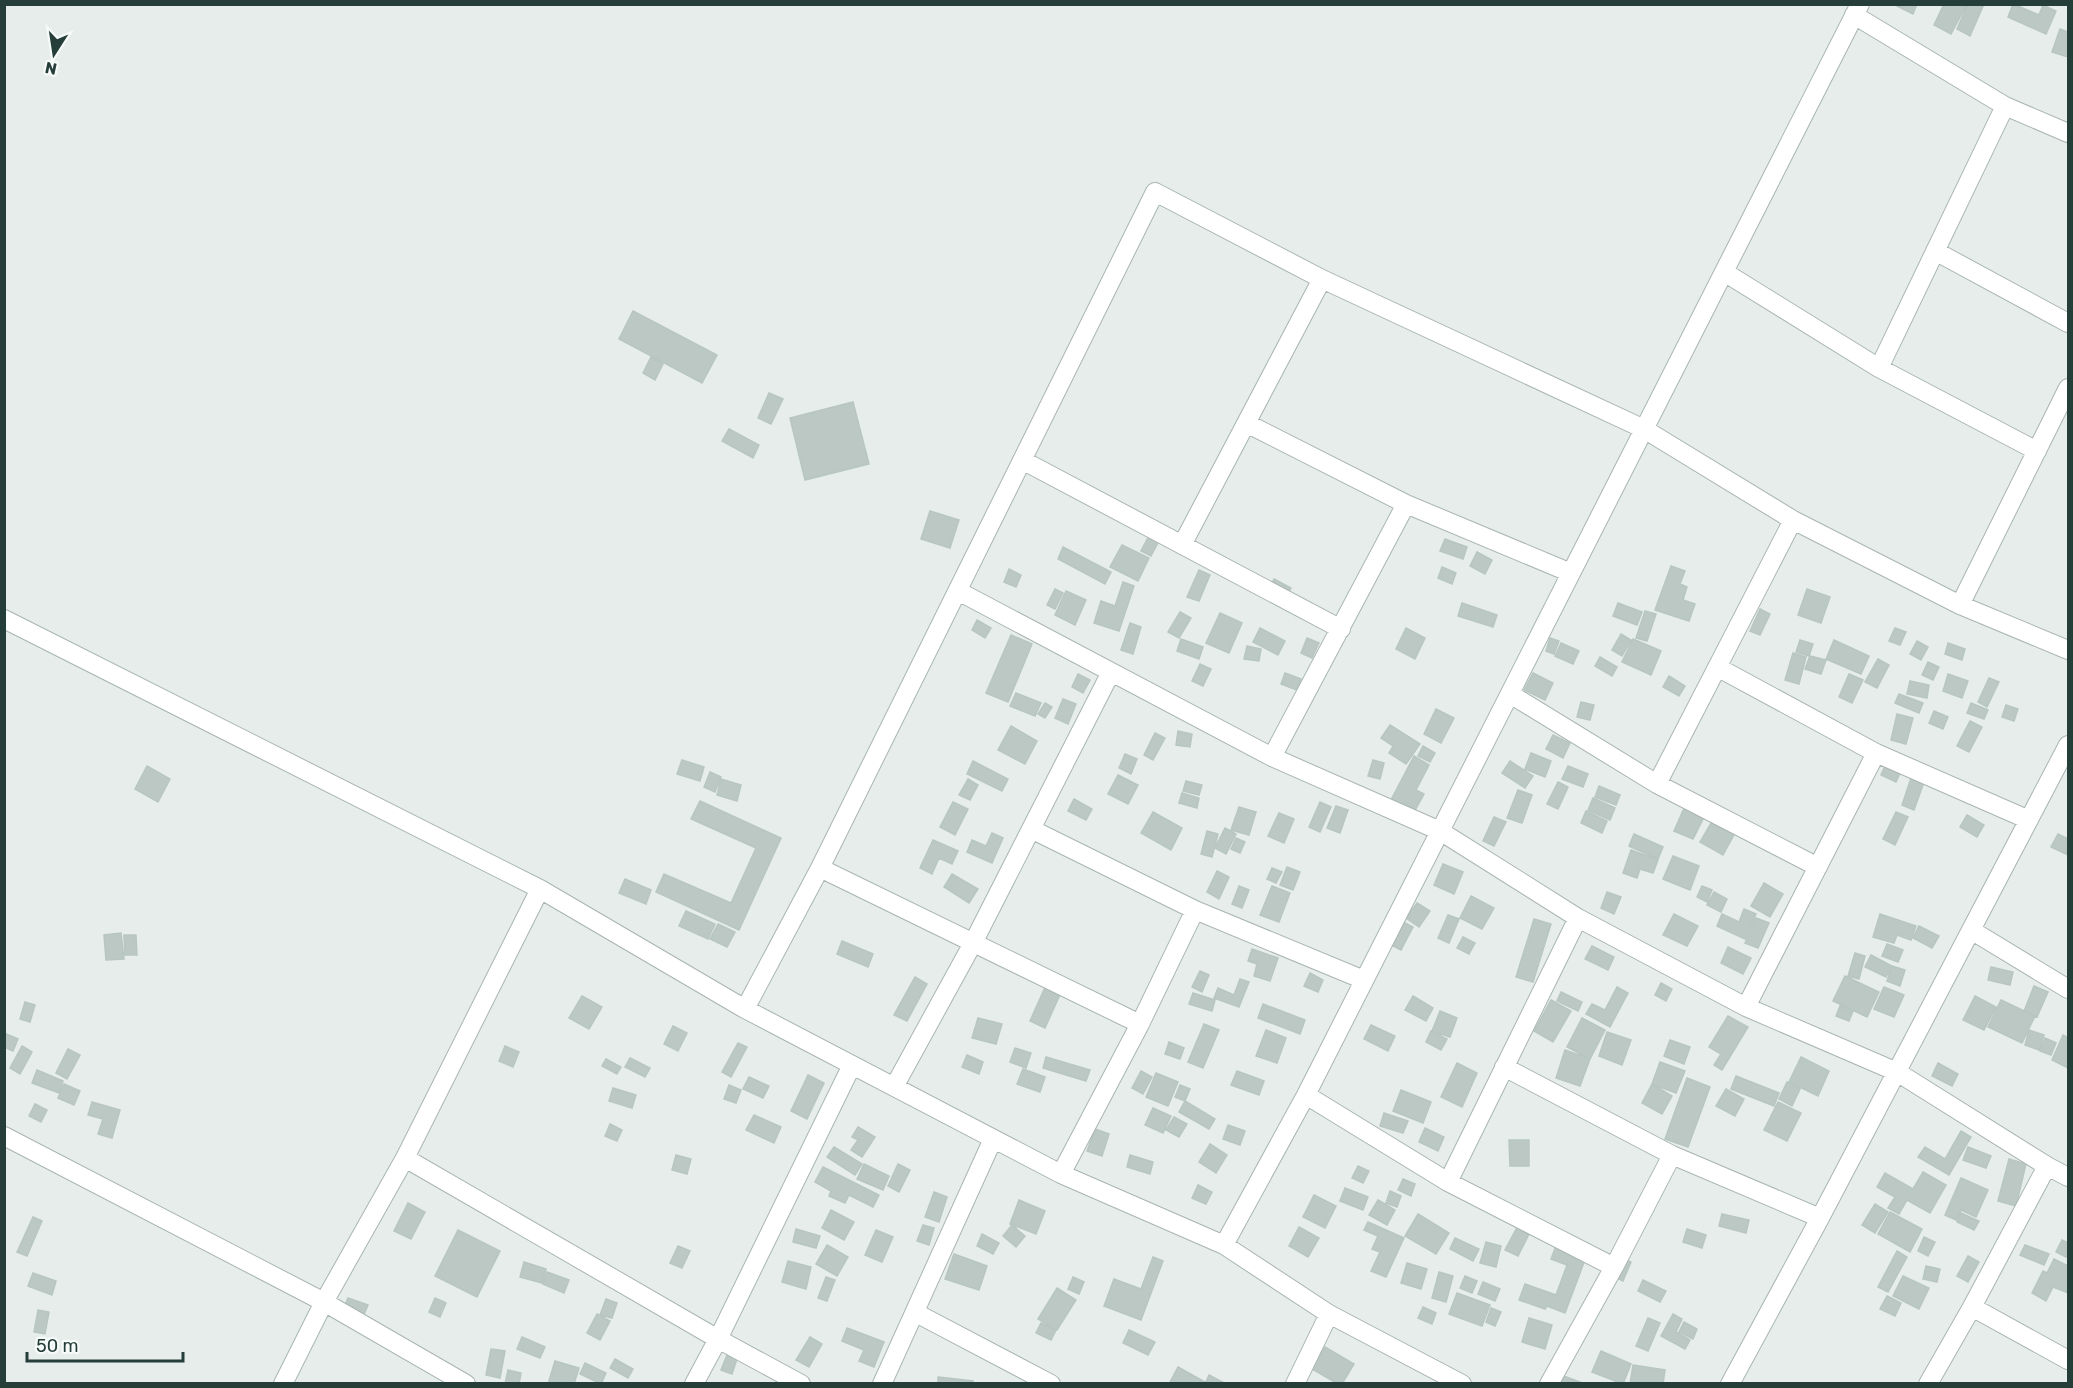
<svg xmlns="http://www.w3.org/2000/svg" width="2073" height="1388" font-family="Rubik,sans-serif">
	<rect width="100%" height="100%" fill="#e6edeb"/>
	<path fill="#bbc8c4" stroke="#b8c6c2" stroke-width="1.5" d="M1893 4H1917L1913 14Z
		M1944 4H1967L1951 34 1934 25Z
		M1968 4H1984L1970 36 1957 29Z
		M2013 4 2039 15 2043 5 2056 11 2046 34 2008 17Z
		M2060 29 2068 32V57L2052 52Z
		M633 311 717 355 702 383 619 339Z
		M651 357 663 364 655 380 643 373Z
		M769 393 783 399 771 424 758 418Z
		M853 402 869 464 805 480 790 418Z
		M729 429 759 445 753 458 722 441Z
		M930 511 959 520 950 548 921 539Z
		M1151 532 1161 537 1151 556 1141 551Z
		M1445 539 1467 547 1463 559 1440 551Z
		M1122 545 1149 558 1138 581 1110 567Z
		M1063 547 1111 572 1105 584 1058 559Z
		M1477 552 1492 560 1485 574 1470 566Z
		M1671 566 1685 571 1680 584 1687 587 1683 600 1695 604 1689 621 1655 610Z
		M1442 567 1456 573 1452 584 1438 578Z
		M1009 569 1021 575 1016 587 1004 582Z
		M1199 570 1210 575 1199 601 1187 597Z
		M1274 579 1291 588 1286 597 1269 589Z
		M1123 582 1134 586 1119 631 1094 623 1101 601 1115 606Z
		M1055 589 1063 593 1055 609 1047 605Z
		M1807 589 1830 597 1821 623 1798 615Z
		M1066 591 1086 600 1075 625 1055 615Z
		M1462 603 1497 615 1493 627 1458 616Z
		M1618 603 1642 612 1637 625 1613 616Z
		M1760 609 1770 614 1760 635 1750 631Z
		M1645 611 1656 614 1647 641 1636 638Z
		M1180 612 1191 618 1179 638 1168 632Z
		M1220 613 1242 623 1229 653 1206 643Z
		M977 620 991 628 985 638 972 630Z
		M1130 623 1141 627 1133 654 1121 650Z
		M1260 628 1285 641 1278 655 1253 642Z
		M1406 628 1425 638 1415 659 1396 649Z
		M1895 628 1906 632 1900 645 1889 641Z
		M1621 634 1631 640 1622 656 1612 650Z
		M1011 635 1032 644 1008 702 986 693Z
		M1307 638 1319 643 1312 658 1301 653Z
		M1550 638 1559 641 1554 654 1546 651Z
		M1181 639 1203 647 1199 659 1177 651Z
		M1633 639 1661 651 1651 675 1622 662Z
		M1800 640 1813 644 1809 656 1796 652Z
		M1834 640 1869 656 1861 674 1826 659Z
		M1917 641 1928 647 1921 660 1910 654Z
		M1561 643 1579 651 1573 664 1555 656Z
		M1948 643 1965 649 1962 660 1945 654Z
		M1247 646 1261 649 1259 661 1244 659Z
		M1793 653 1806 657 1799 684 1785 680Z
		M1810 656 1826 660 1821 674 1805 669Z
		M1600 657 1617 667 1612 676 1595 666Z
		M1878 659 1889 665 1877 688 1865 682Z
		M1928 662 1939 667 1933 680 1922 675Z
		M1200 664 1211 669 1203 686 1192 681Z
		M1285 673 1301 679 1297 690 1281 684Z
		M1533 673 1553 683 1545 700 1524 690Z
		M1078 674 1090 680 1083 693 1072 687Z
		M1849 674 1863 680 1852 703 1839 697Z
		M1948 674 1968 681 1962 698 1943 691Z
		M1669 676 1685 686 1679 696 1663 687Z
		M1989 678 1999 682 1987 707 1978 702Z
		M1910 681 1929 685 1927 698 1907 694Z
		M1016 693 1041 703 1035 716 1010 706Z
		M1899 694 1923 703 1919 713 1895 703Z
		M1063 699 1076 704 1068 724 1055 718Z
		M1581 702 1594 705 1590 720 1577 717Z
		M1045 703 1052 707 1045 718 1038 714Z
		M1971 703 1988 710 1984 719 1967 713Z
		M2006 705 2018 709 2014 721 2002 717Z
		M1436 709 1454 718 1441 743 1424 734Z
		M1934 711 1948 717 1943 729 1929 723Z
		M1897 714 1913 718 1906 744 1891 740Z
		M1970 721 1982 727 1969 752 1957 746Z
		M1390 725 1420 744 1406 764 1389 753 1393 746 1381 738Z
		M1011 726 1037 741 1025 764 998 750Z
		M1178 731 1192 734 1190 747 1176 745Z
		M1155 733 1165 738 1153 760 1144 755Z
		M1553 735 1570 743 1563 758 1546 749Z
		M1423 746 1435 753 1430 762 1418 756Z
		M1531 753 1551 761 1545 777 1525 769Z
		M1125 754 1137 759 1131 774 1119 768Z
		M1414 756 1429 765 1416 790 1424 794 1413 814 1390 802Z
		M682 760 704 767 700 781 677 774Z
		M1373 760 1384 763 1380 779 1368 776Z
		M973 761 1008 779 1002 791 967 774Z
		M1510 761 1533 776 1525 788 1502 773Z
		M1886 764 1901 771 1896 782 1881 775Z
		M147 766 170 779 158 802 135 789Z
		M1568 766 1588 774 1583 787 1562 779Z
		M710 772 721 777 715 792 704 787Z
		M1118 775 1138 785 1128 804 1108 794Z
		M1911 778 1924 782 1914 810 1902 805Z
		M721 779 741 785 737 801 717 795Z
		M968 779 978 785 970 800 959 795Z
		M1186 781 1202 785 1199 795 1183 791Z
		M1558 782 1568 787 1558 809 1547 804Z
		M1599 786 1620 795 1616 805 1595 797Z
		M1518 790 1532 795 1522 823 1507 818Z
		M1182 793 1199 798 1197 808 1179 803Z
		M1593 798 1615 808 1610 820 1588 810Z
		M1074 799 1092 809 1086 820 1068 811Z
		M700 801 781 838 739 930 656 892 664 874 731 903 756 848 691 819Z
		M953 802 968 809 955 835 940 827Z
		M1320 802 1331 807 1320 832 1309 827Z
		M1336 806 1348 810 1340 833 1327 828Z
		M1685 806 1705 815 1693 839 1674 831Z
		M1239 807 1256 812 1249 835 1231 830Z
		M1586 811 1607 821 1602 833 1581 823Z
		M1153 812 1182 828 1171 850 1141 833Z
		M1896 812 1908 817 1895 845 1883 839Z
		M1279 813 1294 819 1284 843 1268 836Z
		M1967 815 1984 825 1977 837 1960 827Z
		M1494 817 1506 822 1494 846 1483 841Z
		M1714 818 1736 831 1723 855 1700 842Z
		M1225 828 1236 834 1226 854 1215 848Z
		M1207 831 1218 834 1212 857 1201 854Z
		M992 833 1003 838 992 863 967 852 972 840 986 846Z
		M1634 834 1663 847 1658 859 1629 846Z
		M2058 834 2068 839V855L2051 847Z
		M1236 838 1245 842 1240 853 1231 849Z
		M933 840 958 851 952 864 939 858 932 874 920 868Z
		M1631 850 1658 860 1653 873 1640 869 1637 878 1623 873Z
		M1673 856 1699 866 1690 890 1663 879Z
		M1443 864 1463 872 1454 894 1434 885Z
		M1287 867 1300 872 1293 890 1280 885Z
		M1272 868 1282 872 1276 883 1267 879Z
		M1217 871 1229 877 1219 899 1207 892Z
		M952 874 978 889 969 903 944 887Z
		M625 879 651 890 646 904 619 893Z
		M1764 883 1783 894 1770 917 1751 906Z
		M1239 886 1249 890 1242 908 1232 904Z
		M1272 886 1290 893 1279 922 1260 915Z
		M1702 886 1712 890 1707 902 1697 897Z
		M1607 892 1621 897 1614 914 1601 908Z
		M1714 892 1727 899 1721 912 1707 905Z
		M1471 896 1494 908 1482 929 1460 918Z
		M1417 903 1430 911 1419 927 1406 918Z
		M1744 909 1756 914 1745 939 1717 926 1722 914 1739 922Z
		M686 911 715 924 708 939 679 926Z
		M1674 914 1698 926 1687 946 1663 935Z
		M1880 914 1916 926 1911 940 1897 935 1894 943 1873 937Z
		M1448 915 1459 919 1449 943 1438 938Z
		M1756 918 1769 923 1758 948 1745 943Z
		M1534 919 1551 924 1533 982 1516 977Z
		M1401 921 1413 927 1401 950 1389 944Z
		M718 924 735 932 727 947 710 939Z
		M1919 926 1939 936 1932 948 1913 938Z
		M121 933 124 959 106 960 104 935Z
		M124 935H136L137 955H125Z
		M1463 937 1475 943 1469 954 1457 948Z
		M842 941 873 954 868 967 837 954Z
		M1887 944 1903 950 1898 962 1882 956Z
		M1592 946 1614 957 1608 970 1585 959Z
		M1728 947 1751 958 1743 974 1721 963Z
		M1252 949 1278 958 1270 981 1254 976 1257 964 1248 961Z
		M1855 953 1865 956 1859 979 1848 976Z
		M1871 955 1892 966 1886 977 1865 967Z
		M1892 966 1905 970 1900 986 1887 981Z
		M1991 967 2013 972 2010 985 1988 980Z
		M1200 971 1209 975 1202 992 1192 987Z
		M1310 973 1323 980 1318 992 1304 986Z
		M1051 974 1066 981 1045 1028 1030 1021Z
		M1845 976 1879 992 1867 1017 1833 1001Z
		M915 977 927 984 907 1021 894 1015Z
		M1240 979 1249 982 1239 1007 1214 998 1218 988 1234 995Z
		M1661 983 1672 989 1666 1001 1655 995Z
		M2034 986 2048 992 2037 1017 2024 1011Z
		M1617 987 1628 993 1610 1027 1586 1014 1592 1004 1605 1010Z
		M1884 987 1904 995 1894 1017 1874 1009Z
		M1561 992 1582 1002 1578 1011 1557 1001Z
		M1193 993 1215 1000 1212 1011 1189 1004Z
		M582 996 602 1007 589 1029 569 1018Z
		M1413 996 1433 1008 1426 1021 1405 1010Z
		M1975 996 1996 1007 1984 1030 1963 1020Z
		M1551 1000 1571 1011 1553 1042 1534 1031Z
		M2001 1000 2035 1016 2022 1043 1988 1027Z
		M25 1002 35 1005 30 1022 20 1019Z
		M1263 1004 1305 1020 1300 1034 1258 1018Z
		M1840 1006 1853 1011 1849 1021 1836 1016Z
		M1440 1011 1457 1018 1450 1037 1432 1031Z
		M1728 1016 1748 1027 1722 1070 1714 1065 1721 1054 1709 1047Z
		M978 1018 1002 1024 996 1044 972 1038Z
		M1582 1018 1605 1030 1590 1059 1567 1047Z
		M1204 1024 1219 1030 1203 1068 1188 1062Z
		M1371 1025 1395 1036 1388 1051 1364 1039Z
		M673 1026 687 1033 678 1051 664 1044Z
		M1266 1030 1286 1038 1277 1063 1256 1056Z
		M2029 1030 2044 1035 2039 1050 2025 1045Z
		M1431 1031 1447 1039 1441 1050 1426 1042Z
		M1607 1032 1631 1040 1622 1065 1599 1056Z
		M4 1033 18 1039 13 1051 4 1047Z
		M2063 1035 2068 1038V1068L2052 1060Z
		M2045 1038 2056 1043 2051 1055 2040 1051Z
		M1670 1040 1690 1047 1684 1064 1664 1056Z
		M1169 1042 1184 1048 1180 1059 1165 1054Z
		M738 1043 747 1047 731 1077 722 1072Z
		M22 1046 32 1052 20 1074 10 1068Z
		M505 1046 519 1052 513 1067 499 1061Z
		M1015 1048 1031 1053 1026 1068 1010 1062Z
		M68 1049 80 1055 67 1079 56 1073Z
		M1565 1050 1590 1059 1580 1086 1556 1078Z
		M967 1055 983 1062 979 1074 962 1067Z
		M1046 1057 1090 1070 1086 1081 1043 1068Z
		M1801 1057 1829 1071 1818 1096 1789 1082Z
		M630 1058 650 1068 645 1077 625 1067Z
		M606 1059 621 1067 617 1074 602 1066Z
		M1660 1062 1685 1071 1676 1093 1652 1084Z
		M1457 1063 1477 1073 1462 1107 1441 1097Z
		M1938 1063 1958 1074 1952 1086 1932 1076Z
		M1023 1069 1045 1077 1040 1092 1017 1084Z
		M37 1070 63 1081 59 1093 32 1083Z
		M1141 1071 1152 1077 1143 1094 1132 1088Z
		M1237 1071 1264 1081 1259 1095 1231 1085Z
		M1156 1073 1178 1082 1168 1106 1146 1097Z
		M808 1075 824 1083 807 1119 791 1111Z
		M1736 1076 1779 1093 1774 1106 1731 1089Z
		M749 1077 769 1086 763 1098 743 1089Z
		M1687 1078 1710 1087 1688 1147 1665 1139Z
		M1787 1082 1800 1089 1792 1106 1779 1099Z
		M64 1084 80 1091 74 1105 58 1098Z
		M1652 1084 1672 1096 1662 1114 1642 1103Z
		M729 1085 741 1090 736 1103 724 1099Z
		M1180 1085 1190 1089 1185 1101 1175 1097Z
		M613 1088 636 1095 632 1108 609 1101Z
		M1726 1089 1744 1099 1735 1116 1716 1106Z
		M1401 1090 1431 1102 1423 1123 1393 1111Z
		M1185 1101 1215 1119 1209 1129 1179 1112Z
		M92 1102 120 1110 112 1138 98 1134 103 1119 88 1115Z
		M1778 1102 1801 1113 1787 1141 1764 1130Z
		M35 1104 47 1110 41 1122 29 1116Z
		M1153 1108 1171 1116 1163 1133 1145 1125Z
		M1384 1113 1408 1121 1403 1133 1380 1126Z
		M754 1115 781 1127 774 1143 746 1130Z
		M1174 1117 1187 1124 1179 1137 1166 1130Z
		M610 1124 622 1130 617 1141 605 1136Z
		M1228 1125 1245 1131 1240 1145 1223 1139Z
		M858 1127 875 1137 862 1157 851 1150 858 1140 852 1137Z
		M1425 1128 1444 1137 1438 1151 1419 1142Z
		M1095 1129 1109 1134 1102 1156 1087 1151Z
		M1961 1131 1971 1137 1949 1175 1918 1157 1925 1147 1945 1159Z
		M1509 1140H1529V1166H1510Z
		M1210 1144 1227 1155 1216 1173 1199 1162Z
		M834 1147 862 1164 855 1175 827 1157Z
		M1968 1147 1991 1156 1986 1168 1963 1160Z
		M676 1155 691 1159 687 1174 672 1170Z
		M1130 1155 1153 1162 1150 1174 1127 1167Z
		M2009 1159 2026 1164 2016 1206 1998 1201Z
		M864 1164 889 1176 883 1190 857 1179Z
		M898 1164 910 1170 899 1192 888 1186Z
		M1358 1166 1369 1171 1363 1183 1352 1178Z
		M823 1167 879 1195 873 1207 849 1195 845 1203 829 1196 831 1191 815 1182Z
		M1923 1172 1946 1185 1930 1213 1907 1200 1899 1214 1888 1208 1895 1197 1877 1187 1885 1173 1913 1189Z
		M1961 1178 1988 1190 1976 1217 1961 1210 1956 1220 1945 1215Z
		M1403 1179 1415 1184 1411 1196 1398 1190Z
		M1198 1185 1212 1192 1206 1204 1192 1198Z
		M1345 1188 1368 1197 1363 1210 1340 1201Z
		M1390 1191 1401 1196 1397 1207 1386 1203Z
		M934 1192 947 1197 939 1222 925 1217Z
		M1314 1195 1336 1206 1325 1228 1303 1217Z
		M1019 1200 1045 1211 1036 1234 1010 1224Z
		M1378 1200 1395 1210 1387 1225 1369 1215Z
		M408 1203 425 1212 411 1239 394 1231Z
		M1875 1204 1888 1212 1875 1233 1862 1225Z
		M831 1210 854 1222 844 1240 822 1228Z
		M1890 1212 1922 1229 1910 1252 1878 1234Z
		M1961 1213 1979 1221 1974 1230 1957 1222Z
		M1418 1214 1449 1233 1436 1254 1405 1236Z
		M1722 1214 1749 1220 1746 1233 1719 1226Z
		M33 1217 42 1221 27 1256 17 1252Z
		M1521 1220 1533 1226 1518 1256 1505 1250Z
		M1368 1222 1404 1238 1386 1277 1371 1271 1380 1252 1372 1249 1378 1236 1364 1230Z
		M923 1225 934 1228 929 1245 917 1241Z
		M1012 1225 1025 1236 1016 1247 1003 1236Z
		M1299 1227 1319 1238 1308 1257 1289 1246Z
		M796 1229 820 1236 816 1248 793 1242Z
		M1687 1229 1706 1235 1702 1248 1683 1242Z
		M458 1230 500 1251 477 1297 435 1276Z
		M876 1230 893 1237 882 1262 865 1255Z
		M982 1234 999 1243 993 1254 977 1246Z
		M1924 1237 1935 1242 1928 1256 1918 1251Z
		M1455 1238 1479 1249 1473 1261 1450 1249Z
		M2062 1240 2068 1243V1252L2066 1257 2056 1252Z
		M1486 1242 1501 1246 1496 1267 1480 1263Z
		M827 1245 848 1257 837 1276 816 1264Z
		M2025 1245 2049 1254 2044 1265 2020 1255Z
		M678 1246 690 1251 682 1268 670 1263Z
		M1556 1246 1586 1257 1565 1313 1547 1306 1545 1309 1519 1300 1525 1284 1556 1295 1567 1265 1551 1259Z
		M1897 1251 1907 1257 1888 1292 1878 1287Z
		M954 1254 987 1266 979 1290 945 1279Z
		M1968 1256 1979 1262 1968 1282 1957 1276Z
		M1153 1257 1163 1261 1141 1320 1104 1306 1114 1279 1141 1289Z
		M1621 1257 1631 1262 1623 1281 1612 1276Z
		M2054 1259 2068 1266V1293L2053 1287 2046 1301 2032 1293 2043 1271 2047 1273Z
		M788 1261 811 1267 806 1289 782 1282Z
		M524 1262 546 1269 542 1283 520 1277Z
		M1407 1263 1427 1269 1421 1289 1401 1283Z
		M1926 1266 1940 1269 1937 1282 1923 1279Z
		M547 1272 569 1280 564 1293 543 1284Z
		M1439 1272 1453 1276 1446 1302 1432 1298Z
		M33 1273 56 1281 52 1295 28 1286Z
		M1465 1276 1477 1281 1472 1293 1460 1288Z
		M1903 1276 1929 1288 1919 1309 1893 1296Z
		M826 1277 835 1280 827 1301 818 1298Z
		M1073 1277 1084 1282 1079 1294 1068 1289Z
		M1643 1280 1666 1291 1660 1302 1638 1291Z
		M1483 1282 1500 1289 1495 1301 1478 1294Z
		M1057 1288 1076 1300 1057 1330 1038 1319Z
		M1457 1293 1490 1305 1482 1326 1449 1314Z
		M1887 1296 1901 1303 1895 1316 1880 1309Z
		M348 1298 368 1305 363 1317 343 1310Z
		M435 1298 446 1303 440 1317 429 1312Z
		M606 1299 617 1303 612 1318 600 1315Z
		M1423 1307 1436 1313 1432 1324 1418 1318Z
		M1491 1308 1501 1312 1495 1326 1486 1322Z
		M38 1310 49 1312 45 1334 34 1332Z
		M597 1314 610 1321 600 1340 587 1333Z
		M1673 1314 1682 1319 1676 1332 1690 1340 1685 1349 1661 1336Z
		M1529 1318 1552 1325 1545 1349 1522 1342Z
		M1648 1318 1660 1323 1648 1351 1636 1346Z
		M1684 1322 1697 1329 1693 1339 1679 1332Z
		M1041 1323 1056 1330 1051 1340 1036 1333Z
		M847 1328 884 1342 874 1367 859 1361 864 1350 842 1341Z
		M1129 1330 1155 1342 1148 1355 1123 1343Z
		M522 1337 545 1347 540 1358 517 1349Z
		M810 1337 822 1344 809 1367 796 1360Z
		M1325 1347 1354 1364 1342 1384H1338L1312 1369Z
		M491 1349 505 1351 500 1378 486 1375Z
		M1601 1351 1631 1364 1623 1384 1592 1372Z
		M727 1355 737 1359 732 1374 721 1370Z
		M615 1359 633 1369 628 1378 610 1368Z
		M555 1361 579 1368 574 1384H548Z
		M585 1363 606 1373 601 1384 580 1374Z
		M1633 1365 1665 1370 1663 1384H1630Z
		M1178 1367 1205 1382 1204 1384H1169Z
		M508 1370 521 1373 519 1384H505Z
		M1209 1375 1226 1384H1205Z
		M1561 1375 1585 1384H1558Z
		M938 1377 973 1381 972 1384H938Z"/>
	<g fill="none" stroke-linecap="round" stroke-linejoin="round">
		<g stroke="#a9b5b2" stroke-width="20">
			<path id="minor" d="M1854 15 2005 106 2068 133
				M1935 251 2068 323
				M1724 272 1879 368 2037 451
				M1879 368 2005 106
				M1246 423 1406 504 1571 573
				M1022 460 1341 629
				M1182 545 1322 279
				M958 591 1272 757 1440 831 1578 918 1746 1007 1897 1072 2047 1166 2068 1177
				M1960 605 2068 388
				M4 619 540 889 745 1009 1061 1174 1224 1245 1329 1314 1462 1384
				M1717 667 1876 753 2029 820
				M1510 694 1657 784 1818 867
				M1272 757 1406 504
				M1657 784 1793 520
				M1031 829 1195 910 1364 980
				M820 868 1140 1024
				M1971 930 2068 989
				M1746 1007 1876 753
				M745 1009 820 868 1155 192 1322 279 1644 429 1793 520 1960 605 2068 650
				M1504 1067 1672 1155 1820 1218
				M894 1087 973 943 1111 672
				M1306 1095 1448 1182 1614 1267
				M4 1136 324 1302 466 1384
				M405 1158 718 1339 801 1384
				M1061 1174 1140 1024 1195 910
				M1448 1182 1578 918
				M1224 1245 1306 1095 1860 4
				M1972 1307 2068 1360
				M916 1313 1051 1384
				M283 1384 324 1302 405 1158 540 889
				M694 1384 718 1339 852 1065
				M882 1384 993 1139
				M1295 1384 1329 1314
				M1549 1384 1614 1267 1672 1155
				M1730 1384 1820 1218 2068 745
				M1928 1384 1972 1307 2047 1166"/>
		</g>
		<use href="#minor" stroke="#fff" stroke-width="18"/>
	</g>
	<rect width="2073" height="1388" fill="none" stroke="#263e3a" stroke-width="12"/>
	<g transform="translate(54 54) rotate(192)" stroke="#f6faf8" stroke-width="4.5" paint-order="stroke">
	<path d="M0-4.5L10 22L0 15L-10 22Z" fill="#263e3a"/>
	<text y="-9" font-size="16" font-weight="bold" text-anchor="middle" fill="#263e3a">N</text>
	</g>
	<path d="M27 1352v9h156v-9" fill="none" stroke="#263e3a" stroke-width="3"/>
	<text x="36" y="1352" font-size="18" fill="#263e3a" stroke="#f6faf8" stroke-width="4.5" paint-order="stroke">50 m</text>
</svg>
